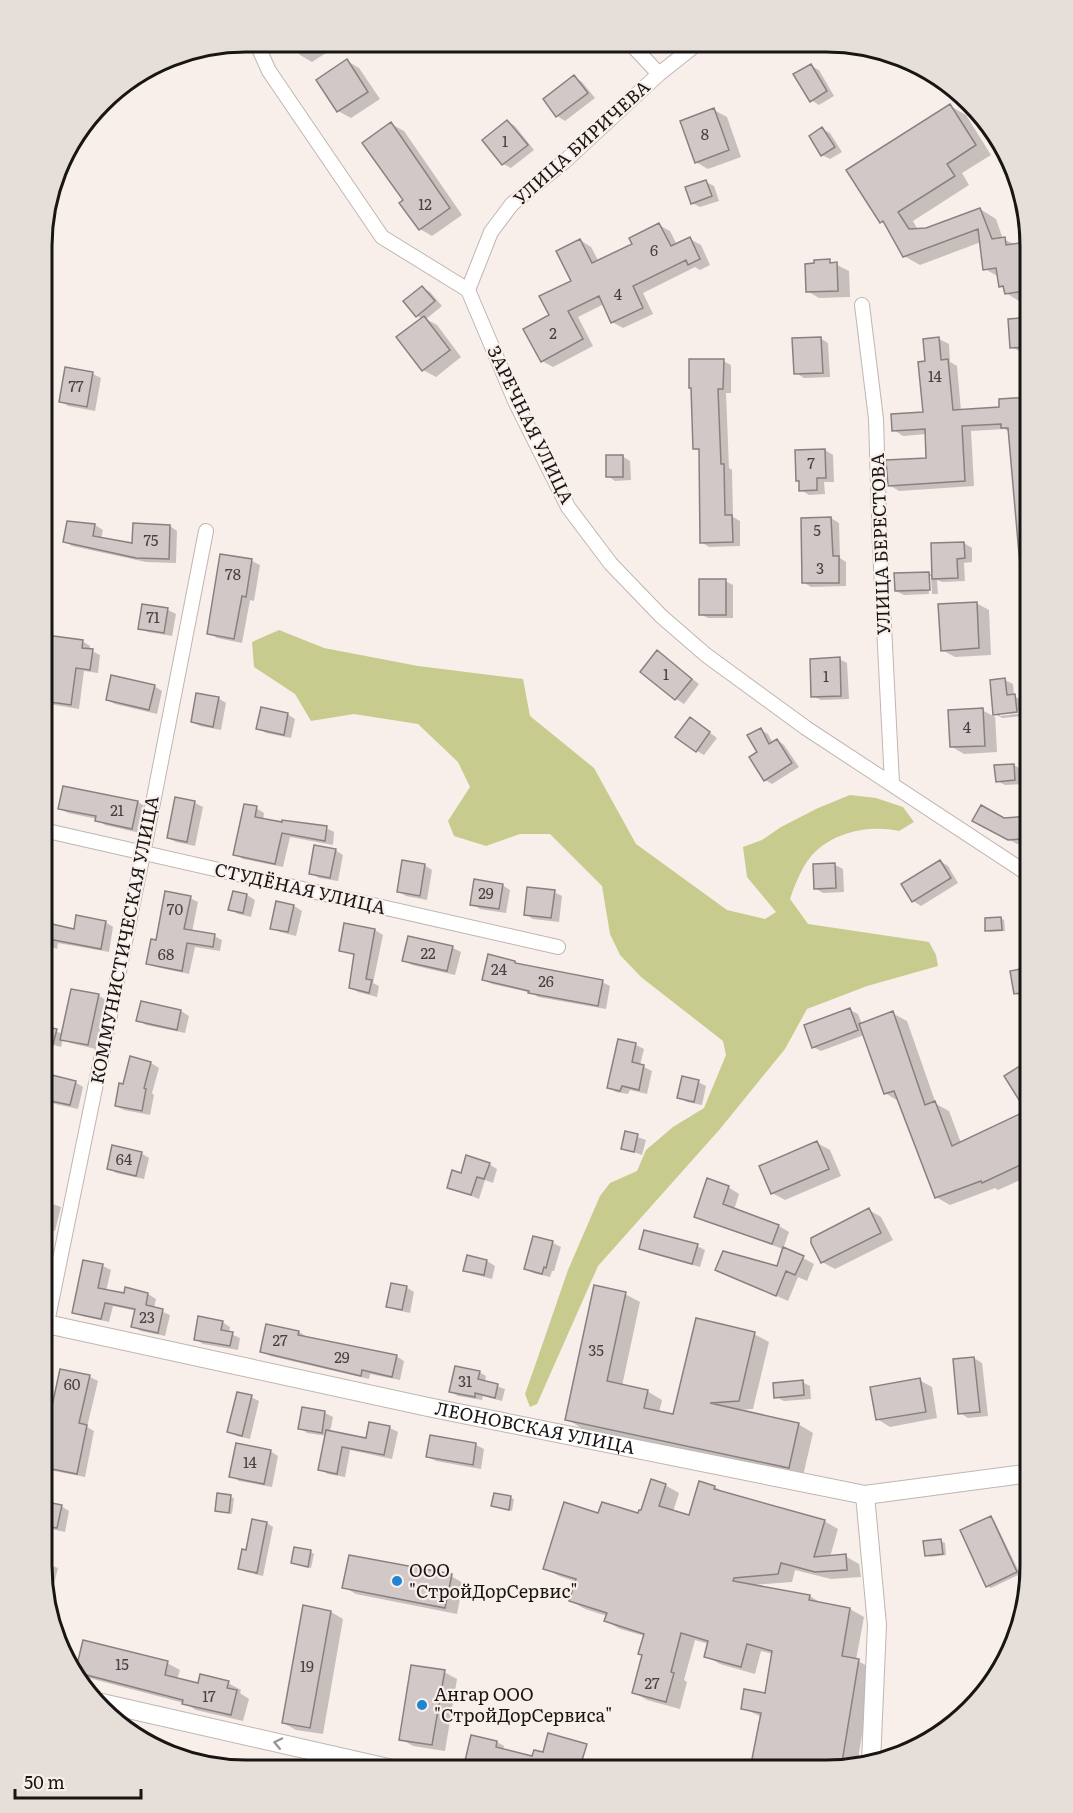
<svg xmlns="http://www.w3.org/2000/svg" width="1073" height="1813" font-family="Literata,serif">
	<rect width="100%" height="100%" fill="#f8efea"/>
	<path fill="#c7cb8d" d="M279 630 324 648 418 666 523 679 530 716 594 768 636 844 727 910 765 919 776 912 747 877 743 847 762 840 781 827 818 808 850 795 876 798 903 807 914 822 899 831C872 825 837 831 816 851 803 863 796 882 790 899L808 924 929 942 936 955 938 966 867 986 807 1009 785 1049 720 1129 598 1266 537 1404 530 1407 525 1394 538 1357 568 1270 600 1196 610 1183 637 1171 646 1150 673 1127 704 1108 726 1055 723 1041 641 977 620 955 610 934 602 886 550 834H520L486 846 454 836 448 821 470 787 458 762 418 724 354 714 311 721 295 694 254 667 252 642Z"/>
	<path fill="#0003" d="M292 42H338L340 44 312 62 300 55Z
		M415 42 430 43 421 48Z
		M347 61 359 68 380 99 351 118 338 111Z
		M811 66 819 70 834 96 819 105 811 100Z
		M574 77 582 82 595 98 565 121 557 116 545 100Z
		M950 106 966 115 991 155 962 173 969 185 913 221 918 230H926L980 209 996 219 1003 239 1016 245 1026 244 1031 247V301L1022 303 1006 293 1005 289 1000 286 999 277 985 269 981 242 920 265 904 256 887 225 881 222Z
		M714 110 727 117 741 157 708 169 696 162Z
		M507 121 515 126 534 150 511 168 503 164Z
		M391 124 404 131 462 215 432 236 420 229 405 200Z
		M822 129 830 133 842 152 830 159 822 155Z
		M706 182 714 186 719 201 700 207 692 203Z
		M659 225 670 231 677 245 690 239 701 245 710 265 700 270 695 267 643 293 653 314 623 328 612 322 604 304 578 317 593 346 553 367 542 361 551 316 573 282 580 240 591 247 599 262 634 245Z
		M829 261 849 271 850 297 819 298 807 291Z
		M422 288 430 292 442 306 426 319 437 325 461 357 436 377 423 370V319L417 316Z
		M1031 319V351H1019L1012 347Z
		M820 338 828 343 830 377 804 378 796 373Z
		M939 339 949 344 950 362 957 366 961 411 1001 408 1031 399V577L1026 575 1009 432 1005 429 971 431 974 486 899 491 889 485 927 459 926 434 903 436 894 430 925 414 927 363Z
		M723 361 731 365V393H726L729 468 732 470 733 517 740 521V546L709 547 701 542 700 451 695 448Z
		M66 369 93 374 101 378 95 411 68 406 60 401Z
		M43 429 47 431 43 450Z
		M825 450 833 455 834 482H824L825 494 809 495 801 490 800 482 798 480Z
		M622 456 630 461 631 480 615 481 608 476Z
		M831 518 839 523 840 558 846 562V586L811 587 803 582Z
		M69 523 95 525 103 530 101 539 133 544 170 526 177 531 176 563 146 562 72 546 64 541Z
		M964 543 972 548V562L964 563 965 581 942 582 937 580 938 594H932L931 576H928L929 594 904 595 896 591 929 573 934 576Z
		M252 561 260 565 254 601 250 600 242 643 217 638 209 633Z
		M725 581 733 585V618H708L700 614Z
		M1029 600H1031V620Z
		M976 603 989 610 991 655 955 657 942 650Z
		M168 610 176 614 172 636 148 632 140 628Z
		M82 641 90 646V650L100 655 98 673 84 671 79 709 43 703V664Z
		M658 652 699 684 684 704 676 699Z
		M839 659 847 663 849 699 821 700 813 696Z
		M1005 680 1013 684 1014 696 1023 701 1024 710 1000 712V716L1024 713V716L1002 718 995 714 997 752 964 754 952 747 982 710 995 717 991 681Z
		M154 686 162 691 157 714 115 704 107 700Z
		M218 698 226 703 221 730 200 726 192 722Z
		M287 714 295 719 291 738 266 733 258 728Z
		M698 724 717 738 704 755 697 751Z
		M761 730 768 734 773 743 777 740 784 745 799 767 772 784 765 780 759 752Z
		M1014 765 1022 770 1023 784 1005 785 997 781Z
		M138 802 146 807 140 833 105 825 97 819 68 813 60 809Z
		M195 803 203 807 195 846 176 842 168 838Z
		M256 808 264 813 263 820 326 828 334 832 333 845 290 837 283 867 243 859 235 854Z
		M1031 817V843L1017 844 974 820Z
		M335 850 343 855 338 881 319 878 311 873Z
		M43 858 53 863 48 892 43 891Z
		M940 861 948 866 958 883 921 906 913 901Z
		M424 865 432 870 427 900 406 896 398 891Z
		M835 865 843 869 844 892 823 893 815 888Z
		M502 885 510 890 506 913 480 909 472 904Z
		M234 892 247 895 255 900 251 917 238 914 230 909Z
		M554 892 562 896 559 922 533 919 525 914Z
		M190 898 198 902 192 932 214 936 222 940 220 951 195 947 189 974 156 967 148 963 157 942Z
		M294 906 302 911 296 936 280 932 272 928Z
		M1001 918 1004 920 1005 931 990 932 987 930Z
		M105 922 113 927 109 952 58 943 57 949 43 944V923L75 931Z
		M345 924 375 930 383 935 373 983 379 986 377 997 358 992 350 987 355 956 340 950Z
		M453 948 461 952 455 975 412 965 404 960Z
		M515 962 520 965 602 982 610 986 606 1009 538 997 532 993 492 984 484 980Z
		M1031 969V997L1023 998 1015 993Z
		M99 996 106 1000 96 1049 70 1043 63 1039 61 1047 43 1042V1027L63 1034Z
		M850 1010 858 1014 862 1024 892 1013 907 1021 936 1104 949 1111 961 1143 1029 1112 1031 1061V1175L998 1190 995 1188 950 1205 936 1197 900 1102 885 1093 864 1035 821 1051 813 1047Z
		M181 1011 189 1016 185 1033 146 1025 138 1020Z
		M619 1041 636 1045 644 1049 640 1065 652 1071 647 1094 630 1090 628 1094 616 1092 608 1087Z
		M151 1063 159 1068 152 1093 154 1095 150 1115 124 1110 116 1106 124 1086Z
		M75 1082 83 1087 78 1109 55 1104 47 1099Z
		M698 1082 706 1086 702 1105 687 1102 679 1097Z
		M626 1133 646 1140 642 1155 623 1148Z
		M817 1143 830 1150 841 1176 785 1200 772 1193Z
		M141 1153 149 1158 144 1179 116 1173 109 1168Z
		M489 1164 497 1169 493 1183 485 1180 479 1199 449 1187 462 1175Z
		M728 1187 739 1194 734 1210 779 1226 789 1232 783 1249 707 1222 696 1216Z
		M42 1200 61 1207 55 1231 42 1228Z
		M869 1210 881 1217 893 1240 835 1269 822 1262Z
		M534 1237 553 1243 561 1247 554 1271H552L550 1277 533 1273 525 1268Z
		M697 1246 705 1250 700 1267 649 1253 641 1248Z
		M803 1258 814 1264 807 1281 798 1277 788 1301 717 1269 778 1268Z
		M487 1261 495 1266 492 1279 473 1274 465 1270Z
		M84 1262 103 1266 111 1270 106 1291 125 1295 127 1289 148 1294 156 1299 154 1308 170 1315 165 1336 141 1331 133 1326 136 1311 113 1306 109 1322 82 1316 74 1312Z
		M406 1287 414 1292 410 1313 396 1310 388 1306Z
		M625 1294 640 1302 622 1386 647 1391 662 1400 659 1413 674 1416 754 1334 769 1342 753 1409 737 1410 798 1424 813 1433 803 1476 581 1428 567 1419Z
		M222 1322 230 1327 229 1333 240 1338 238 1350 203 1344 195 1339Z
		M267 1326 299 1332 307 1337 396 1356 404 1361 400 1380 370 1374 369 1379 270 1356 262 1351Z
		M974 1358 982 1363 988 1416 968 1418 960 1413Z
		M479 1372 486 1376 485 1382 505 1389 502 1401 483 1396 482 1400 458 1396 451 1392Z
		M90 1377 98 1381 87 1427 94 1431 85 1477 49 1470 42 1466Z
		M919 1380 932 1387 937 1418 890 1427 877 1419Z
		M802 1382 810 1386 811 1399 784 1401 776 1397Z
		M251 1397 259 1401 250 1439 237 1436 229 1432Z
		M325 1413 333 1417 330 1432 367 1439 370 1424 390 1428 398 1432 392 1459 350 1450 345 1477 328 1474 320 1469 327 1436 307 1433 300 1428Z
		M431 1437 476 1445 484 1449 481 1469 436 1461 428 1457Z
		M270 1451 278 1456 272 1487 239 1481 231 1476Z
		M700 1483 715 1487 727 1494 824 1521 838 1529 830 1557 845 1556 859 1564 861 1577 831 1579 795 1570 792 1582 751 1585 810 1596 824 1605 850 1609 864 1617 856 1660 873 1669 857 1765 827 1771H766L753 1764 762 1717 742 1708 766 1694 773 1654 761 1651 755 1674 720 1664 706 1656 709 1644 695 1640 684 1680 687 1682 680 1709 647 1700 633 1692 644 1655 645 1636 620 1629 606 1621 607 1616 585 1609 571 1601 577 1582 559 1576 545 1568 599 1515H639L665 1485 679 1493 673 1512 690 1517Z
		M495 1494 514 1499 512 1511 492 1505Z
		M219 1495 234 1498 232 1514 217 1510Z
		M42 1502 61 1506 69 1511 65 1532 42 1527Z
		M991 1518 994 1520 1020 1574 991 1588 987 1586Z
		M267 1523 273 1527 263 1576 246 1572 240 1569 248 1552Z
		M941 1541 945 1543 946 1555 930 1557 927 1555Z
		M311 1552 314 1554 311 1568 292 1562Z
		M42 1562 58 1568 49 1604 42 1567Z
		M451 1576 463 1583 457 1614 356 1594 344 1587Z
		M304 1607 331 1612 343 1619 323 1734 296 1730 283 1723Z
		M167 1663 180 1670 177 1680 199 1685 228 1683 241 1690 240 1693 249 1699 243 1721 196 1710 184 1703 89 1678 78 1672Z
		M444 1672 457 1679 445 1751 413 1746 401 1739Z
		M497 1742 504 1746 503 1751 533 1758 584 1747 578 1770H495L474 1765 467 1760Z
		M209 1764 234 1769H220Z"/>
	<path fill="#d2c8c8" stroke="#898080" stroke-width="1.5" d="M347 59 368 92 337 112 316 80Z
		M811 64 827 91 810 102 793 74Z
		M574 75 588 93 556 117 543 99Z
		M950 104 976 145 947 164 955 176 898 212 909 229 926 228 980 208 992 239 1005 237 1006 245 1027 242 1031 290 1005 294 1003 286 999 287 996 268 983 270 978 229 903 257 883 221 880 223 846 170Z
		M714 108 729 150 695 163 680 121Z
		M507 120 528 145 502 165 482 140Z
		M391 122 450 208 419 230 399 203 403 200 362 143Z
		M822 127 835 147 821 156 809 136Z
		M706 180 712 196 691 204 685 187Z
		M659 223 671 246 690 237 700 259 688 265 686 260 633 286 643 308 611 323 599 296 568 311 583 339 541 362 523 329 549 315 539 296 571 281 556 251 580 239 592 263 632 244 629 238Z
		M830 259V263L837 262 838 291 806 292 805 264 814 263V260Z
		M422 286 435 301 416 317 403 301Z
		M424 316 450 350 422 371 396 337Z
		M1031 317V347L1010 348 1008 319Z
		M821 337 823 373 794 374 792 338Z
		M939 337 941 360 948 359 953 410 999 407V399L1031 397V576L1021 577 1008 428H1001V424L962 426 965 481 888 486 886 460 926 458 925 429 892 431 891 414 923 412 918 362 925 361 923 339Z
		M689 359H724L723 389H718L721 464H724L725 515H732L733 542 700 543 699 449H693L691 388H689Z
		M65 367 93 372 87 407 59 402Z
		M825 449 826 478H817V490L799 491V481H796L795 450Z
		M606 455H623V477H606Z
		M831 517 833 556H839V583H802L801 518Z
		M67 521 95 524 93 536 132 543 133 523 170 525 169 559 136 558 63 542Z
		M964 542 965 558 957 559 958 578 932 579 931 543Z
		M220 554 252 559 246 597 242 596 234 639 207 634Z
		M929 572 930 590 895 591 894 573Z
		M699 579H726V615H699Z
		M977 602 979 648 941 651 938 604Z
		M142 604 168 608 164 633 138 629Z
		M46 635 83 640 82 648 93 649 90 670 76 668 71 705 43 701V652Z
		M657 650 692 679 675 700 640 672Z
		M840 657 841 696 811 697 810 659Z
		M111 675 155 685 149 710 106 700Z
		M1005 678 1007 695 1015 694 1017 712 993 715 990 680Z
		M196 693 219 697 213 727 191 722Z
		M261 707 288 713 284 735 256 729Z
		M983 708 985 746 950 747 948 710Z
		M690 717 710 732 696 752 675 737Z
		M761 728 769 744 777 739 792 763 764 781 749 757 757 752 747 735Z
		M1014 764 1015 780 996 782 994 765Z
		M63 786 138 801 132 829 95 821 96 816 58 809Z
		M175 797 195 801 187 842 167 838Z
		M244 804 257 806 255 817 282 822V820L327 826 325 841 282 833 275 864 233 855Z
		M981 805 1004 818 1031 816V838L1008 840 972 821Z
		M314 845 336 849 330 878 309 874Z
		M402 860 425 864 420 896 397 892Z
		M940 860 951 878 912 902 901 884Z
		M835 863 836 888 814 889 813 864Z
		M474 879 503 884 499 909 470 905Z
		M527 887 555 890 551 918 524 915Z
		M165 891 191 896 184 929 215 934 213 947 187 943 182 971 146 964 151 939 156 940Z
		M233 891 247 894 243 913 228 910Z
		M276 901 294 905 288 932 270 929Z
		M76 915 106 921 101 949 43 938V922L74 929Z
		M1001 917 1002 930 985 931V918Z
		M344 923 375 929 366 979 372 980 369 993 349 988 354 954 339 951Z
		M408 936 453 946 447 971 402 961Z
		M488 954 515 961V963L603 980 598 1006 528 993 529 991 482 980Z
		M1031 967V991L1014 994 1010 971Z
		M71 989 99 994 88 1045 60 1040Z
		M141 1001 181 1010 177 1030 136 1021Z
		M850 1008 858 1030 812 1048 804 1025Z
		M893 1011 925 1105 935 1101 952 1146 1026 1111 1004 1076 1031 1059V1160L982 1183 981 1181 935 1198 894 1091 884 1094 859 1024Z
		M43 1026 57 1029 47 1066 43 1065Z
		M618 1039 636 1043 632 1062 644 1065 639 1090 622 1086 620 1091 607 1088Z
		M130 1056 151 1062 144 1088 146 1089 142 1111 115 1106 119 1083 123 1084Z
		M52 1075 76 1081 70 1105 46 1100Z
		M682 1076 699 1080 694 1102 677 1098Z
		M625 1131 638 1134 634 1152 621 1149Z
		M817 1141 829 1169 771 1194 759 1166Z
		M112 1145 142 1152 136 1176 107 1169Z
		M466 1155 490 1163 484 1179 477 1177 471 1195 447 1188 452 1170 461 1173Z
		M707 1178 729 1186 723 1204 779 1225 772 1244 694 1217Z
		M869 1208 881 1233 821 1263 811 1243V1238Z
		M644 1230 698 1244 692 1264 639 1249Z
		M533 1236 553 1241 546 1268 544 1267 542 1274 524 1269Z
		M783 1247 804 1256 795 1275 786 1271 776 1296 715 1270 723 1251 777 1266Z
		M467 1255 487 1260 484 1275 463 1271Z
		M83 1260 103 1264 98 1288 124 1293 125 1287 148 1293 146 1305 163 1309 158 1333 131 1327 135 1309 105 1303 101 1319 72 1313Z
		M391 1283 407 1286 402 1310 386 1307Z
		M594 1285 626 1292 607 1381 648 1390 644 1408 673 1414 696 1318 755 1332 739 1401 710 1403 799 1423 789 1468 565 1420Z
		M198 1316 223 1321 221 1330 233 1332 230 1346 194 1340Z
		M266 1324 299 1331 298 1335 397 1355 392 1377 362 1370 361 1376 260 1352Z
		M974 1357 980 1412 958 1414 953 1359Z
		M455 1366 480 1371 478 1379 498 1384 495 1398 475 1393V1397L449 1392Z
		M60 1369 90 1375 79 1423 87 1425 77 1474 42 1467V1452Z
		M920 1378 926 1412 876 1420 870 1387Z
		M803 1380 804 1395 774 1398 773 1383Z
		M237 1392 252 1395 242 1436 227 1432Z
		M302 1407 325 1411 322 1433 298 1429Z
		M369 1422 390 1426 384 1455 342 1447 337 1474 318 1470 326 1430 366 1438Z
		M430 1435 476 1443 473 1465 426 1457Z
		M236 1443 271 1450 264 1484 229 1477Z
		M651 1479 666 1484 659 1506 689 1515 699 1481 715 1486 714 1489 825 1520 814 1557 846 1554 847 1570 815 1572 781 1563 778 1574 734 1578 733 1581 810 1595 809 1600 850 1608 842 1656 859 1659 841 1768 827 1771H788L751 1764 761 1713 741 1709 744 1689 765 1693 772 1651 747 1644 741 1667 704 1657 708 1641 681 1633 671 1672 674 1673 666 1702 632 1693 642 1655 638 1654 644 1634 604 1621 607 1613 569 1601 576 1579 543 1569 564 1502 598 1513 602 1502 638 1513 639 1510H641Z
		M217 1493 231 1495 229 1513 215 1511Z
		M494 1493 511 1496 509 1510 491 1506Z
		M42 1501 62 1505 57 1528 42 1526Z
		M991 1516 1017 1572 986 1587 960 1530Z
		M252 1519 267 1522 257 1573 238 1569 242 1549 246 1550Z
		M941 1539 943 1554 925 1556 923 1541Z
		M294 1547 311 1550 308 1567 291 1563Z
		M349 1555 452 1574 445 1608 342 1588Z
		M303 1605 331 1611 310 1728 282 1723Z
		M83 1640 168 1661 165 1675 198 1683 200 1674 229 1681 227 1688 237 1690 231 1715 182 1704 183 1700 79 1673 76 1669Z
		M411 1665 445 1670 432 1745 399 1740Z
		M548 1733 587 1744 579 1770H496L497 1768 465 1761 471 1735 497 1741 496 1747 532 1756 534 1750 543 1752Z"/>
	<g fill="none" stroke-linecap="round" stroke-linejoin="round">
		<g stroke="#bfb6b2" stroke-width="16">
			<path id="street" d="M256 42 269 71 382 237 468 290 515 401 568 507 611 564 661 616 706 655 806 728 1031 876
				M630 43 659 74
				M468 290 491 232 512 204 565 161 659 74 698 43
				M862 305 876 419 880 548 892 783
				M43 830 558 947
				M42 1347 143 854 206 531"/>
		</g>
		<g stroke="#bfb6b2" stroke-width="20">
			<g id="secondary">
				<path id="s1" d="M42 1323 428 1407 865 1495 1031 1473"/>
				<path d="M865 1495 877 1625 871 1762"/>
				<path d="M102 1703 397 1770"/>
			</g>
		</g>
		<use href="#street" stroke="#fff" stroke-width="14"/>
		<use href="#secondary" stroke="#fff" stroke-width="18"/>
	</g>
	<defs><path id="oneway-chevron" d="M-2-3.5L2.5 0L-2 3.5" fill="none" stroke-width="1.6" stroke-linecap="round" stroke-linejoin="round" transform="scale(1.5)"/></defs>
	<use stroke="#989695" href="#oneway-chevron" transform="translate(278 1743) rotate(-168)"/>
	<g fill="#2184d0" stroke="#f8efea" stroke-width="2">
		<circle cx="397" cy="1581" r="6"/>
		<circle cx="422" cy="1705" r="6"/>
	</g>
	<g text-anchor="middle" stroke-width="4.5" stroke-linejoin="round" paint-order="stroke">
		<g font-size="15" fill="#474241">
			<text x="705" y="140">8</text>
			<text x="505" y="147">1</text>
			<text x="425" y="210">12</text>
			<text x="654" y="256">6</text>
			<text x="618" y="300">4</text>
			<text x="553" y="339">2</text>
			<text x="935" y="382">14</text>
			<text x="76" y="392">77</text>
			<text x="811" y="469">7</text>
			<text x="817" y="536">5</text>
			<text x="151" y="546">75</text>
			<text x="820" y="574">3</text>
			<text x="233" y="580">78</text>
			<text x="153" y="623">71</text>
			<text x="666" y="680">1</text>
			<text x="826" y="682">1</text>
			<text x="967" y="733">4</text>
			<text x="117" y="816">21</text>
			<text x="486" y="899">29</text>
			<text x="175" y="915">70</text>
			<text x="428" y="959">22</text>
			<text x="166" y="960">68</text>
			<text x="499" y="975">24</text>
			<text x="546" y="987">26</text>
			<text x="124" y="1165">64</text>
			<text x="147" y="1323">23</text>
			<text x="280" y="1346">27</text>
			<text x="596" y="1356">35</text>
			<text x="342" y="1363">29</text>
			<text x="465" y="1387">31</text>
			<text x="72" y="1390">60</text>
			<text x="250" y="1468">14</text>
			<text x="122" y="1670">15</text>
			<text x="307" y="1672">19</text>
			<text x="652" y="1689">27</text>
			<text x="209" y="1702">17</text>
		</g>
		<g font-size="18" fill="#191514" stroke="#f8efea">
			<text transform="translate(582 143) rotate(-42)" y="6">УЛИЦА БИРИЧЕВА</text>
			<text transform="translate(530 425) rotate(64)" y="6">ЗАРЕЧНАЯ УЛИЦА</text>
			<text transform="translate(881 544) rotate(-92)" y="6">УЛИЦА БЕРЕСТОВА</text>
			<text transform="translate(300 889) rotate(13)" y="6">СТУДЁНАЯ УЛИЦА</text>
			<text transform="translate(125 940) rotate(-79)" y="6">КОММУНИСТИЧЕСКАЯ УЛИЦА</text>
			<text dy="6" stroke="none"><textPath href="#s1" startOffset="504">ЛЕОНОВСКАЯ УЛИЦА</textPath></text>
		</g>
		<g font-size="18" fill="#191514" stroke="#f8efea" text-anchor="start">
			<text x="409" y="1577">ООО<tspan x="409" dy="21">"СтройДорСервис"</tspan></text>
			<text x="434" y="1701">Ангар ООО<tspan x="434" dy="21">"СтройДорСервиса"</tspan></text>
		</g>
	</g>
	<path d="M0 0H1073V1813H0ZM246 52H826A194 194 0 0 1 1020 246V1566A194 194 0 0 1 826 1760H246A194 194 0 0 1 52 1566V246A194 194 0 0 1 246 52Z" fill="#e6ded9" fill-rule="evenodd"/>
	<path fill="none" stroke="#191514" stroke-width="3" d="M246 52H826A194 194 0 0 1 1020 246V1566A194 194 0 0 1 826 1760H246A194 194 0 0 1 52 1566V246A194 194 0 0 1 246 52Z"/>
	<path d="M15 1789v9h126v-9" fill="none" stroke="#191514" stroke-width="3"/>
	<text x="24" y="1789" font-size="18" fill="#191514" stroke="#f8efea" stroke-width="4.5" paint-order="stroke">50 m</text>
</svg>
